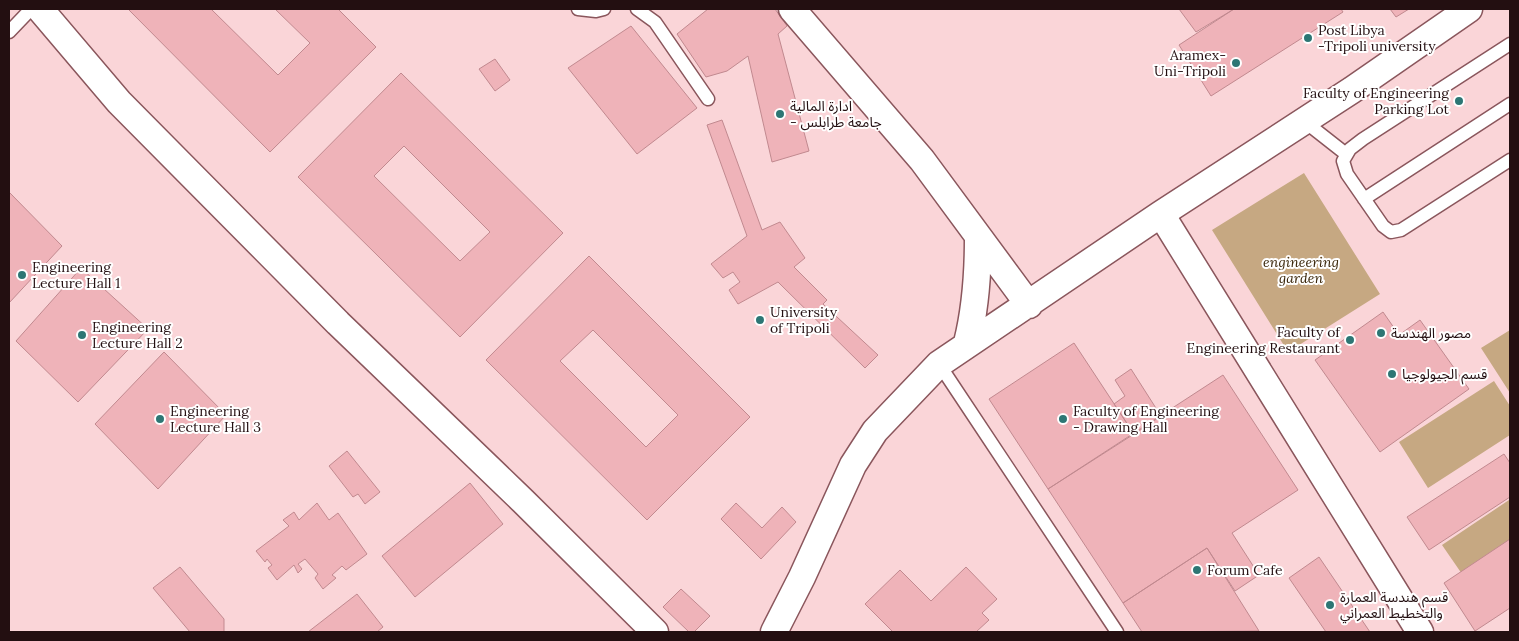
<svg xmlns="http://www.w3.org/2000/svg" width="1519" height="641" font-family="Lora,'Noto Sans Arabic',serif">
	<rect width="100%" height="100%" fill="#fad5d8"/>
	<path fill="#c6a882" d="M1304 173 1380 294 1288 352 1212 230Z
		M1510 330V393L1481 348Z
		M1494 381 1510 406V435L1428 488 1399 442Z
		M1509 500 1510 541 1462 574 1442 545Z"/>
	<path fill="#efb3b9" stroke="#c1898f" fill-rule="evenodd" d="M128 9H211L278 75 310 43 275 9H338L376 47 270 152Z
		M708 9H775L787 26 778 34 809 151 772 162 748 56 727 71 706 77 677 34Z
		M1179 9H1234L1196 32Z
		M1234 9H1341L1343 12 1211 96 1179 45Z
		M1390 9H1409L1396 17Z
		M631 26 697 108 637 154 568 68Z
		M495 59 510 80 495 91 479 69Z
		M401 73 563 233 460 337 298 177ZM404 146 490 232 460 261 374 176Z
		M722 120 762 230 780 222 805 258 794 267 827 300 823 304 878 355 865 368 778 282 738 304 729 290 740 282 733 272 723 278 711 264 747 236 707 125Z
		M9 192 62 246 9 303Z
		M589 256 750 417 647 520 486 360ZM593 330 678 415 646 447 560 361Z
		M81 268 148 329 78 402 16 341Z
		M1383 312 1399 335 1420 320 1469 389 1380 452 1315 360Z
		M1074 343 1134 434 1048 489 989 399Z
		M164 352 226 415 158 489 95 424Z
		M1131 369 1161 416 1134 434 1114 404 1125 396 1115 380Z
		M1223 375 1298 490 1232 533 1259 575 1235 591 1207 548 1123 603 1048 489Z
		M347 451 380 492 365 504 358 494 353 497 329 466Z
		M1504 454 1510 463V497L1429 550 1407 517Z
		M470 483 503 524 415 597 382 556Z
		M317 503 329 520 338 513 367 554 346 570 342 566 332 575 336 578 323 589 315 578 318 574 305 559 298 564 302 569 298 573 294 565 277 580 268 568 272 565 267 559 265 562 256 551 289 526 283 520 294 512 299 520Z
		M736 503 762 528 782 507 796 522 761 559 721 519Z
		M1510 539V608L1475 631 1444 583Z
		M1207 548 1259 631 1142 632 1123 603Z
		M1319 557 1370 632H1326L1289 578Z
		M180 567 224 619V632H190L153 588Z
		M966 567 997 599 982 613 989 620 976 632H893L865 604 900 570 931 601Z
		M681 589 710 616 694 632H689L663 607Z
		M357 594 383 627 377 632H308Z"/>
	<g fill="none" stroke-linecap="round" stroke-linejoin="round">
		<g stroke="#8a565c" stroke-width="15">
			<path id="service" d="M578 9 596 11 604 9
				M637 9 655 22 708 99
				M9 32 31 9
				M1510 44 1363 139 1350 149 1343 161 1347 174 1383 226 1391 232 1401 230 1510 160
				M1304 121 1346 154
				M1364 199 1510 104
				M939 364 1117 632"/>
		</g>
		<g stroke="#8a565c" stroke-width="29">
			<path id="minor" d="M40 9 119 102 338 323 523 501 655 632
				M792 9 922 160 1029 305
				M1161 214 1420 632
				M967 343C976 307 978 274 978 238
				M774 632 802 577 853 465 875 431 939 364 1161 214 1352 90 1469 9"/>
		</g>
		<use href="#service" stroke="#fff" stroke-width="12"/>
		<use href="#minor" stroke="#fff" stroke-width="26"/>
	</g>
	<g fill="#2d7674" stroke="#fff" stroke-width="2">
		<circle cx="1308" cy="38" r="5"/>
		<circle cx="1236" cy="63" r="5"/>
		<circle cx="1459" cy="101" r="5"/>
		<circle cx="780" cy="114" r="5"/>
		<circle cx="22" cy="275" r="5"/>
		<circle cx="760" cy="320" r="5"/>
		<circle cx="1381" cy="333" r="5"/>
		<circle cx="82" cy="335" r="5"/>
		<circle cx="1350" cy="340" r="5"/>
		<circle cx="1392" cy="374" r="5"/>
		<circle cx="160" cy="419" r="5"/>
		<circle cx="1063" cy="419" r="5"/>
		<circle cx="1197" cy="570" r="5"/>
		<circle cx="1330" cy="605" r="5"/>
	</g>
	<g text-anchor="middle" stroke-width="4" stroke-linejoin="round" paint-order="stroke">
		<g font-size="14" fill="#230f11" stroke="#fff" text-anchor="start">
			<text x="1318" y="35">Post Libya<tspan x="1318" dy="16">-Tripoli university</tspan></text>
			<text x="1226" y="60" text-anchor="end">Aramex-<tspan x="1226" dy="16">Uni-Tripoli</tspan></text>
			<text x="1449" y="98" text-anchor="end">Faculty of Engineering<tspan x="1449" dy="16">Parking Lot</tspan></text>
			<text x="790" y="111">ادارة المالية<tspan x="790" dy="16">- جامعة طرابلس</tspan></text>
			<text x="32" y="272">Engineering<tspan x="32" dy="16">Lecture Hall 1</tspan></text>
			<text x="770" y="317">University<tspan x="770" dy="16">of Tripoli</tspan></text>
			<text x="92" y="332">Engineering<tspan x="92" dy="16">Lecture Hall 2</tspan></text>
			<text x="1340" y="337" text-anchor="end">Faculty of<tspan x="1340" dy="16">Engineering Restaurant</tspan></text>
			<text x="1391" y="338">مصور الهندسة</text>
			<text x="1402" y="379">قسم الجيولوجيا</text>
			<text x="170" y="416">Engineering<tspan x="170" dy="16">Lecture Hall 3</tspan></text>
			<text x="1073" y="416">Faculty of Engineering<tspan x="1073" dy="16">- Drawing Hall</tspan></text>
			<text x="1207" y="575">Forum Cafe</text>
			<text x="1340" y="602">قسم هندسة العمارة<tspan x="1340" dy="16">والتخطيط العمراني</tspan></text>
		</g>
		<g font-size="14" font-style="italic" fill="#3a260a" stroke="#fff">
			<text x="1301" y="267">engineering<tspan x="1301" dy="16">garden</tspan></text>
		</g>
	</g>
	<rect width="1519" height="641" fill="none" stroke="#230f11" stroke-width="20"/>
</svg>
